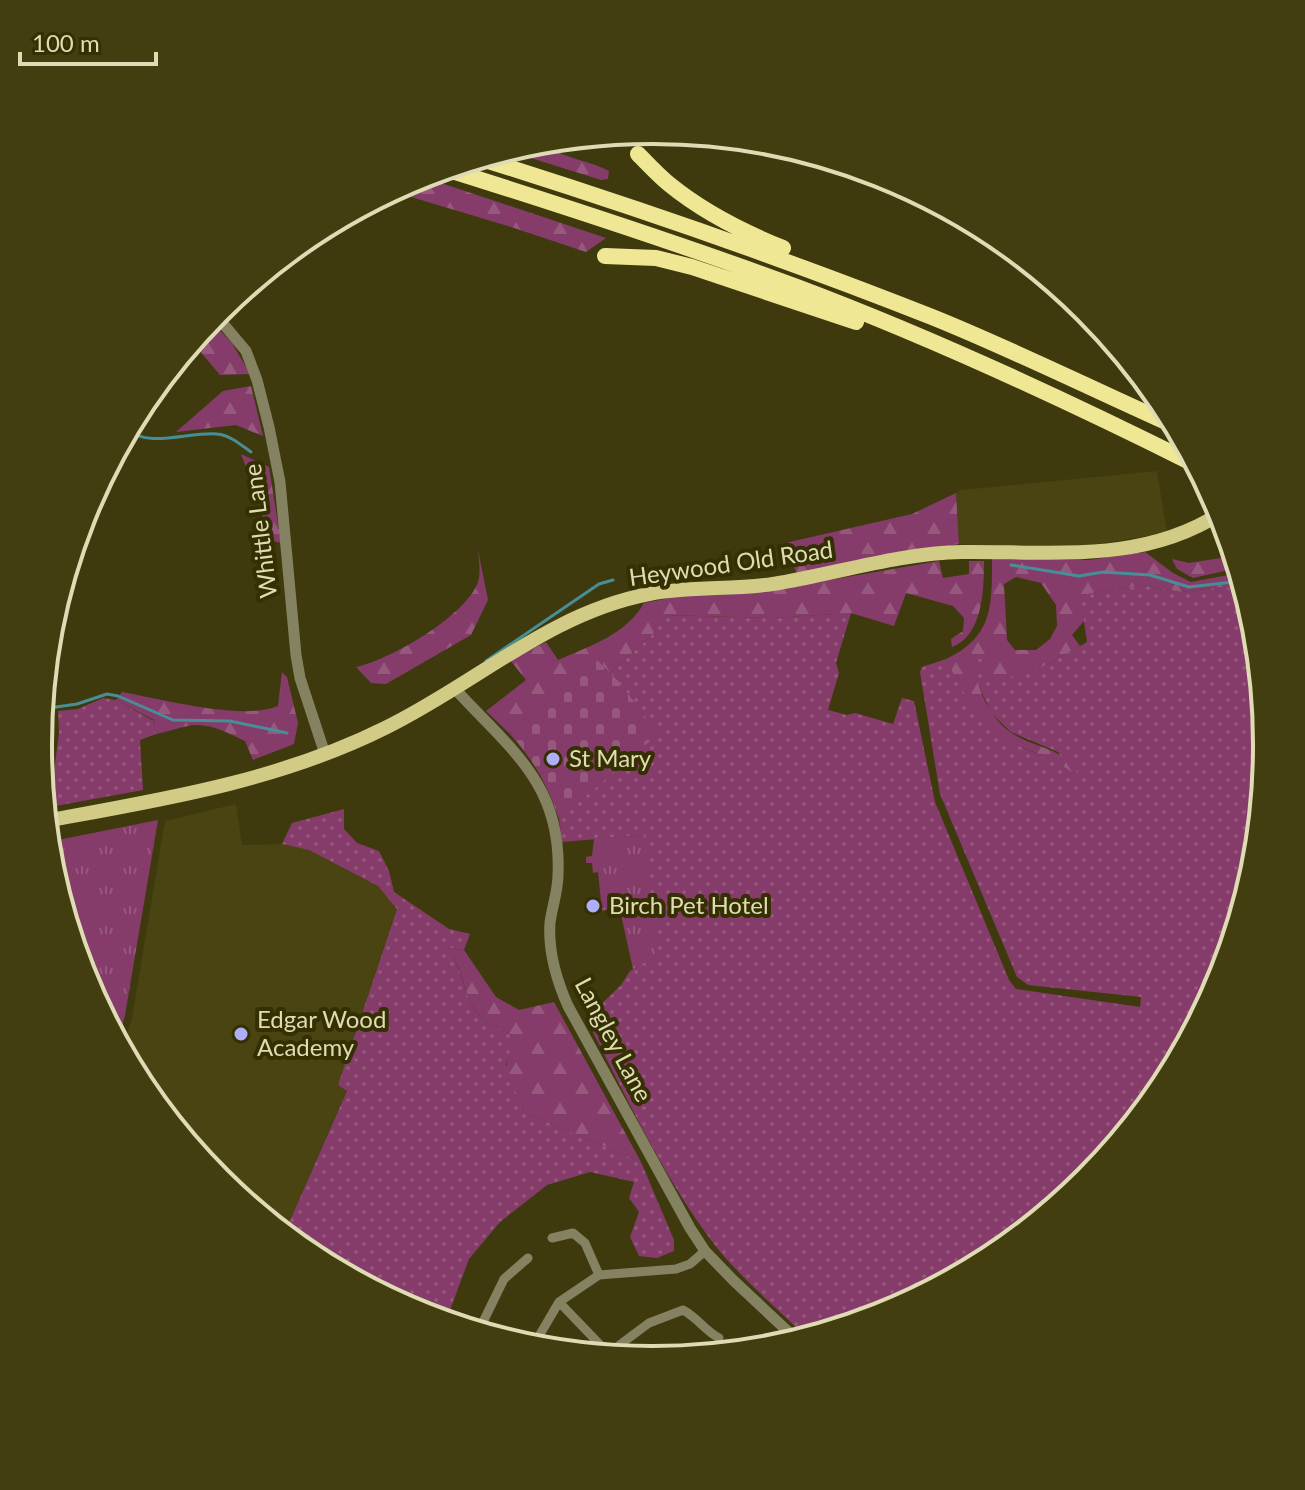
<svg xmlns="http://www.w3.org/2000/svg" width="1305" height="1490" font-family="Lato,sans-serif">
	<defs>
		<pattern id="grass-dots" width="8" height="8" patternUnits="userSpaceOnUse" patternTransform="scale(2)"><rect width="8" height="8" fill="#863c6a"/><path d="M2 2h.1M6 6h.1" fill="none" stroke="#97587d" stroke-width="1.8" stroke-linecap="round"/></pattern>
		<pattern id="forest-firs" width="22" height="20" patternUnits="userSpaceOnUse" patternTransform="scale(2)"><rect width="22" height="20" fill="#863c6a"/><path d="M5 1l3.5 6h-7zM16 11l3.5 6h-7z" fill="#97587d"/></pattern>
		<pattern id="cemetery-stones" width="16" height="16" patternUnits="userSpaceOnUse" patternTransform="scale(2)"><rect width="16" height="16" fill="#863c6a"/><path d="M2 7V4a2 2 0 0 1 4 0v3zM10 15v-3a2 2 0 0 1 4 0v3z" fill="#97587d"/></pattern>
		<pattern id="park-tufts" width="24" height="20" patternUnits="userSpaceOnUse" patternTransform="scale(2)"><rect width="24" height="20" fill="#863c6a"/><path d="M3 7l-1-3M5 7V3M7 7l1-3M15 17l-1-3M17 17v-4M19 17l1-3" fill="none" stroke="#97587d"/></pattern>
	</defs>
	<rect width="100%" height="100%" fill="#3e3a0d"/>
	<path fill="#494411" d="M1157 471 1167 533 1066 549 1016 548 959 544 956 493 961 490Z
		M236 804 242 845 282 844 309 850 378 886 397 908 338 1085 347 1090 284 1234 218 1179 141 1086 122 1050 132 1018 165 821Z"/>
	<path fill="url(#grass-dots)" d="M1142 585 1181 592 1222 587 1244 588 1255 626 1267 745 1255 865 1220 981 1163 1087 1087 1180 994 1256 887 1313 806 1337C772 1303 733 1272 705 1232 658 1166 623 1090 586 1019L621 985 630 971 644 962V835L562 842 559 819 657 734 610 673 655 632 664 615 772 618 851 613 836 663 839 673 828 710 847 715 855 713 893 724 902 698 914 701 935 802 1009 980 1016 989 1140 1007 1141 997 1028 985 1017 977 940 794 920 672 922 667 946 659C963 693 982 725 1016 744 1032 753 1051 758 1067 768L1058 752 1011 732 991 713 976 679 973 659H982L992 682 1040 668 1087 642 1080 595Z
		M103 698 116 700 154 721 156 734 140 740 143 790 50 807 59 732 58 711 78 709Z
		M344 809V829L357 843 379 851 389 871 394 892 449 929 470 934 464 950 448 948C463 968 463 999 481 1017 490 1025 505 1031 515 1036L506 1065 524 1104 522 1111 641 1162 674 1240V1251L657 1258 639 1256 630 1237 639 1212 629 1198 634 1182 590 1172 547 1185 500 1222 469 1259 446 1321C393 1305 327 1269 284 1234L347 1091 338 1085 397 909 378 886 309 850 282 844 292 823Z"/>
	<path fill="url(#forest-firs)" fill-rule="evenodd" d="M533 142C543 141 548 148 557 152 575 160 592 162 609 171L608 179 601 180 506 150Z
		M420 176 606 238 586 252 508 226 391 191Z
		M210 320 232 343 250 374 220 375 192 342Z
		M251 386 263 436 236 425 176 432 223 391Z
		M241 454 269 467 281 543 269 540 257 496Z
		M956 493 959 544 797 573 781 544 912 514Z
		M478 550 488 600 471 635 386 684 371 683 356 667C390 660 466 616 478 582 481 573 479 559 478 550Z
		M1145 552 1173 573 1191 582 1239 573 1244 588 1222 587 1181 592 1142 585 1081 595 1084 621 1072 635 1080 646 1040 668 991 683 982 659H973C977 687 987 715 1010 732 1036 750 1061 745 1079 775L1077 776C1060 762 1042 756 1022 747 984 731 963 694 946 659 993 637 992 606 992 559L1089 560ZM1016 577 1041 583 1056 605 1057 626 1050 639 1036 650H1015L1007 640 1004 584Z
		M1234 556 1238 568 1193 578 1177 569 1172 559 1189 563Z
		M939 561 943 578 969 574V561H984C984 589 983 636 952 647L951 639 963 631 964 618 953 606 906 593 894 626 851 613 772 618 665 615 655 632 610 673 591 655 510 734 486 711 526 680 510 660 546 642 558 660C590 646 627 634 644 603L680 596 772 590Z
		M282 672 287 677 298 723 294 744 253 760 245 741C230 734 212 724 195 725 187 725 167 732 156 734L154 720 116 700 122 692C161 699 243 721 278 706Z
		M447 948 464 950 496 997 519 1010 554 1002 641 1162 522 1111 524 1104C501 1072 504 1073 514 1036 504 1030 489 1025 481 1017 462 998 464 966 447 948Z"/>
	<path fill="url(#cemetery-stones)" d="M591 654 620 683 658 734 559 819C547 784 535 762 510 734Z"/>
	<path fill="url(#park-tufts)" d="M158 820 125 1015 118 1043 85 980 50 864 48 842Z
		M644 835 657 956 633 969 619 906 602 911 598 872 593 873 592 863H586V857L592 856 594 839Z"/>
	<path fill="#863c6a" d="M90 887 98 949 76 952 58 891Z"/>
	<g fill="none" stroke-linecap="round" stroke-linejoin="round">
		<path stroke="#478e96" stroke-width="3" d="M128 429C146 449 192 431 217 434 230 435 241 445 251 452
			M1011 565 1079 576 1103 572 1150 575 1189 587 1242 581
			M486 661 599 584 613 580
			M42 700 49 708 77 704 107 694 118 696 173 720 230 721 287 733"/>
		<path stroke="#858262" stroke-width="9" d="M552 1238 573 1233 585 1243 599 1275
			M559 1302 608 1353
			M485 1333 482 1324 504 1279 528 1258
			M514 1342 533 1343
			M532 1348 559 1302 599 1275 676 1269 690 1264 705 1251
			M606 1355 649 1323 683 1310C698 1318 704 1330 719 1338"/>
		<path stroke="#858262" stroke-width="11" d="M215 314 246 351 257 380 269 427 280 482 296 655 300 678 325 754
			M456 690C511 750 562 784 558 875 558 891 552 907 550 923 548 952 556 979 568 1006L690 1228 705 1251 733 1280 797 1340"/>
		<path stroke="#d1cb86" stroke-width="14" d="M45 821C161 800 279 781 385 728 474 685 549 613 649 594 690 586 732 590 773 584 835 574 899 553 962 552 1052 551 1142 564 1221 513"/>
		<path stroke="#efe794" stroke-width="16" d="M638 154C648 164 658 175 669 184 702 211 743 232 783 248
			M479 158C632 206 783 258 932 317 1014 350 1094 390 1175 426
			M446 169C564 206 681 244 797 287 933 338 1066 400 1196 465
			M605 256 656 258 692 267 856 322"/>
	</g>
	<g fill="#afaefa" stroke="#343001" stroke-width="3">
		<circle cx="553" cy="759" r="8"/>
		<circle cx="593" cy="906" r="8"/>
		<circle cx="241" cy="1034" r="8"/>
	</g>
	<g text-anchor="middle" stroke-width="8" stroke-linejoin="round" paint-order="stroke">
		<g font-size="24" fill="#dfdcb5" stroke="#343001">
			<text transform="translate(261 531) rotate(-97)" y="8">Whittle Lane</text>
			<text transform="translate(731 564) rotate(-8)" y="8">Heywood Old Road</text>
			<text transform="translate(613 1040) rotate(62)" y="8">Langley Lane</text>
		</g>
		<g font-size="24" fill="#dfdcb5" stroke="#343001" text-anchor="start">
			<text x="569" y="767">St Mary</text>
			<text x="609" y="914">Birch Pet Hotel</text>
			<text x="257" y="1028">Edgar Wood<tspan x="257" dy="28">Academy</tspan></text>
		</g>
	</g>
	<path d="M0 0H1305V1490H0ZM652 144H653A600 600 0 0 1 1253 744V746A600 600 0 0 1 653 1346H652A600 600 0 0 1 52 746V744A600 600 0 0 1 652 144Z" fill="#423e0f" fill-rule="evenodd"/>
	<path fill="none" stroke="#dfdcb5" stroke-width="4" d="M652 144H653A600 600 0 0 1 1253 744V746A600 600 0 0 1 653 1346H652A600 600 0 0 1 52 746V744A600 600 0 0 1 652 144Z"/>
	<path d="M20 52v12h136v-12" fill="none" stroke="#dfdcb5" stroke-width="4"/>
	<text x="32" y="52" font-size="24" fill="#dfdcb5" stroke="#343001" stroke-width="6" paint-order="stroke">100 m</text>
</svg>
